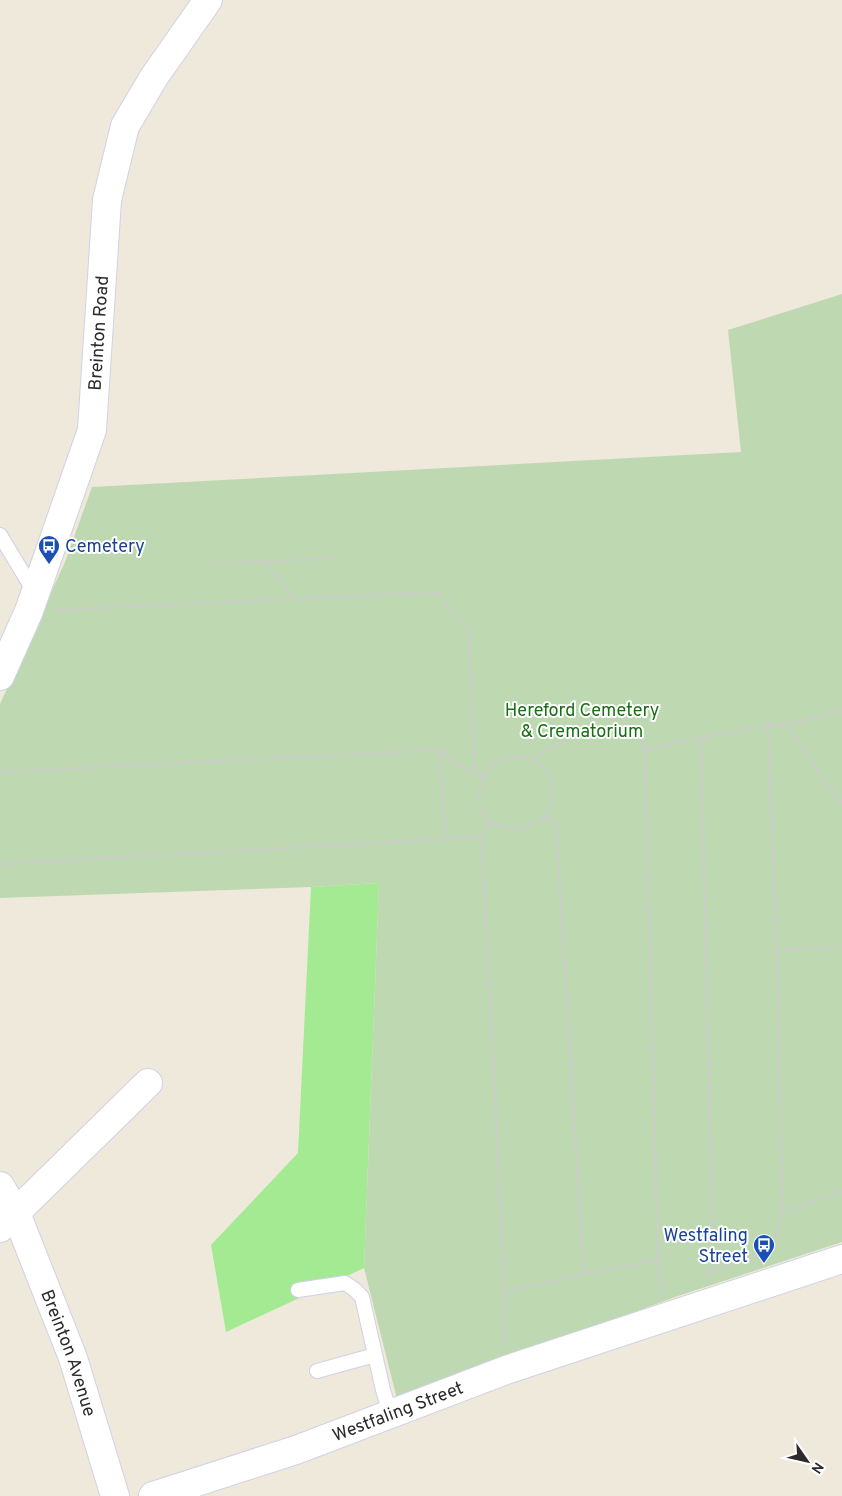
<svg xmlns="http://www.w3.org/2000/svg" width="842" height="1496" font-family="Overpass,sans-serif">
	<rect width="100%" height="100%" fill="#eee9db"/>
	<path fill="#a3ea93" d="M379 883 364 1268 226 1332 211 1245 298 1153 311 887Z"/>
	<path fill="#bed9b1" d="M842 294V1242L678 1296 397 1399 364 1268 379 883 311 887 0 898V704L65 562 92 487 741 452 728 330Z"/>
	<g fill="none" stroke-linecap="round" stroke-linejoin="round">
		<g stroke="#d1d1e5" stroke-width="16">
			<path id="lane" d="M0 535 35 593
				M298 1290 345 1283 354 1289 362 1297 383 1390 386 1400 394 1413
				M317 1371 375 1355"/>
		</g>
		<g stroke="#d1d1e5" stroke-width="30">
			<g id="street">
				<path id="s1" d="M0 676 29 611 92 430 107 200 125 126 154 77 208 0"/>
				<path id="s2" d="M0 1186 16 1213 73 1358 115 1496"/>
				<path d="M0 1228 148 1083"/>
			</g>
		</g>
		<g stroke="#d1d1e5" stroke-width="30">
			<g id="secondary">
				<path id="s3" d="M153 1496 296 1450 506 1370 842 1259"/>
			</g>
		</g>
		<path stroke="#ccc" stroke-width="3" stroke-dasharray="4 2.5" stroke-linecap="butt" d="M265 561 295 598
			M213 564 332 558
			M55 610 437 592 469 630 475 775
			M768 725 777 949 782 1212
			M787 725 842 805
			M701 739 714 1271
			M645 749 658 1260
			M439 751 446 839
			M532 759 611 713 625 711 645 749 768 725H786L842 711
			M0 772 439 750 475 775 484 777
			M546 816 556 823 584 1274
			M491 823C507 829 522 831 537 822 540 820 545 818 546 815 553 805 553 791 553 780 547 771 541 763 531 758 522 754 506 757 497 761 485 767 476 795 480 807 482 812 488 818 491 823L482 837 505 1292V1345
			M0 864 482 837
			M777 949 842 947
			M705 1275 773 1248 782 1212 842 1191
			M505 1292 584 1274 658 1260 662 1293"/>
		<use href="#lane" stroke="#fff" stroke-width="14"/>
		<use href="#street" stroke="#fff" stroke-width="28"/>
		<use href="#secondary" stroke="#fff" stroke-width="28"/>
	</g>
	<defs>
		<g id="bus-pin" transform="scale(1.125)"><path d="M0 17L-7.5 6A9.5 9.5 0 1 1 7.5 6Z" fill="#1a4fb4" stroke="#fff"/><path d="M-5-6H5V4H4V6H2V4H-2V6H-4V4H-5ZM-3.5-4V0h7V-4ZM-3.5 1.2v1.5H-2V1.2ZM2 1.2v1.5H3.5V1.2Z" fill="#fff"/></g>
	</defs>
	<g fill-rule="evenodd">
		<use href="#bus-pin" x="49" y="546"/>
		<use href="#bus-pin" x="764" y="1245"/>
	</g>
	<g text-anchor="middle" stroke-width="4" stroke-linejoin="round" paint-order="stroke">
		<g font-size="18" fill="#2b2b2b" stroke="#fff">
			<text dy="6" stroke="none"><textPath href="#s1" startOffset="360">Breinton Road</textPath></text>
			<text dy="6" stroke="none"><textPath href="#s2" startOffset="181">Breinton Avenue</textPath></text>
			<text dy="6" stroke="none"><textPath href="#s3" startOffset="259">Westfaling Street</textPath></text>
		</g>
		<g font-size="18" fill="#164399" stroke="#fff" text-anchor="start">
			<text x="65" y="552">Cemetery</text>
			<text x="748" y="1241" text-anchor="end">Westfaling<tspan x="748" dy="21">Street</tspan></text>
		</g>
		<g font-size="18" fill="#186f13" stroke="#fff">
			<text x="582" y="716">Hereford Cemetery<tspan x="582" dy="21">&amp; Crematorium</tspan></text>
		</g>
	</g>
	<g transform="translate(807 1461) rotate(124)" stroke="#ffffff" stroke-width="4" paint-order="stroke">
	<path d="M0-4L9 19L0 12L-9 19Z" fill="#2b2b2b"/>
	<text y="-8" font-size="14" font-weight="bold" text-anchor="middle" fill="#2b2b2b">N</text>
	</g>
</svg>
